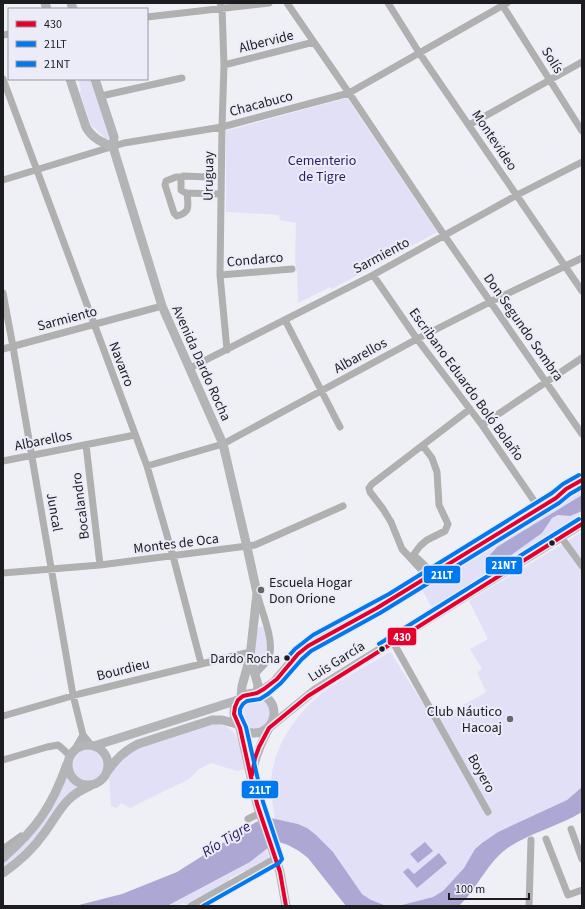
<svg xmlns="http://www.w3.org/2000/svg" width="585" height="909" font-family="'Source Sans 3',sans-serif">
	<rect width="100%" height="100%" fill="#efeff6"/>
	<path fill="#e2e0f7" d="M78 79H92L110 136 108 139H106L91 125 80 93 81 89Z
		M347 98 437 232 332 289 330 287 298 303 297 273 295 262 296 223 280 220 279 215 226 212V131Z
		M582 490V522L456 599 453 597 436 608 431 606 420 586 568 495Z
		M582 532V787L567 800 498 832 482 843 475 849 464 868 443 891 433 897 402 905H384L371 900 362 894 333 852 307 828 298 824 275 819C273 807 271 795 271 783 272 747 298 711 326 690 346 676 369 665 390 652L391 653 434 721 485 693 486 692 477 672 482 669 470 649 488 639 469 601Z
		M260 626 264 628 268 638 266 658 257 669C256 658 251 635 260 626Z
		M238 713a16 16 0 1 1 32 0a16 16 0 1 1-32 0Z
		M211 724C240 723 240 747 244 769L237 771 211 763 199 769 189 779 130 808 121 803 117 808 111 806 109 776 119 761 139 747Z
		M72 765a16 16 0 1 1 32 0a16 16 0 1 1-32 0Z
		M66 775 71 782 78 787 35 840 3 870V863L10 857Z
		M266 849 270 859 246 872 244 871 229 879 228 883 186 905 183 903 177 906H167L250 862Z"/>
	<path fill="#aca8d3" d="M582 495V511L570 516 558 515 552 518 542 533 500 563H494L490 560 489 556 497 547Z
		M582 787V812C559 826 532 832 509 847 487 862 478 888 459 906H346L308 858 299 851 288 845 279 842 273 844 250 862 167 906H75L122 894 177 872 256 822 271 818 298 824 307 828 316 835 333 852 362 894 371 900 384 905H402L433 897 443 891 464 868 475 849 482 843 498 832 567 800Z
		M425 842 433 851 418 863 410 854Z
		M439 853 447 863 417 888 403 872 408 868 414 874Z"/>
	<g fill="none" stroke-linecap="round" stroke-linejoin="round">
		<path stroke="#b0b0b1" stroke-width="7" d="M220 3 222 8 224 65 222 127 220 275 227 350
			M287 3 349 93 444 235 582 434
			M388 3 420 54 582 291
			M501 3 582 131
			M147 17 269 3
			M3 35 9 34
			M224 65 314 42
			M3 79 147 466 173 556 201 663
			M101 96 182 78
			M469 125 582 62
			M181 179 183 176 208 177
			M3 180 124 143 222 127 349 93 507 3
			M187 193C188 206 191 212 177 216L174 213 165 185 166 181 176 177H180L181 181V190L186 193 221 194
			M220 275 292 269
			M373 275 417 339 482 425 539 508
			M3 293 13 347 73 695 83 735 91 745
			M285 320 340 427
			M3 349 162 306
			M190 368 373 275 517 195 582 162
			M482 425 582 358
			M86 445 100 565
			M3 461 135 435
			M147 466 223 444 417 339 490 302 582 258
			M568 488 582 480
			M561 537 582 566
			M416 557 434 574
			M411 558 420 546 427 540 445 531 448 524 439 505 437 472 432 458 423 446
			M3 573 100 565 255 545 343 506
			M428 577 402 549 391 522 383 509 370 492 369 488 372 484 470 409
			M393 642 488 812
			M255 674C261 668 268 662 270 653 273 638 262 612 258 597
			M3 716 79 694 250 652
			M75 749 83 735
			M3 760 47 747 58 745 64 750 70 756
			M248 819 260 813
			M571 829 582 859
			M546 839 568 895 582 890
			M3 849 21 836
			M191 906 276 858
			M529 906 531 840"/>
		<path stroke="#b3b4b5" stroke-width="9" d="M45 3 47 9
			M71 3 73 9
			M70 79 86 127C92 138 101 142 113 147
			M95 79 114 137 113 147 162 306 223 444 247 547 257 593 250 657 242 686 241 697
			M250 657 258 685 257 693
			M234 713a20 20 0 1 1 40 0a20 20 0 1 1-40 0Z
			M258 693 274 682 296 656 307 646 368 614 556 498 576 488 582 486
			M271 726 315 690 582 524
			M240 728 257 804 280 872 286 906
			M68 765a20 20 0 1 1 40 0a20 20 0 1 1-40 0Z
			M94 746 238 700
			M107 772C116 759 124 751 138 744L212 720H222L237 724
			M252 775C254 758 261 743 269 728
			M3 858C36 829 52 807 67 764
			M3 873C19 862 34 848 45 832 61 810 64 797 90 786"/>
		<g stroke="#ececf9" stroke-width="7">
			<path id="bus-1" d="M252 775 255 758 259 747 269 728 308 696 582 524
				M286 906 280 872 257 804 240 728 234 714 235 707 238 700 243 696 257 693 264 689 277 679 298 654 308 646 377 608 556 498 566 489 582 480"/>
		</g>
		<g stroke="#ececf9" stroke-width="7">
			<path id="bus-2" d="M203 906 279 863 282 859 263 802 246 727 240 714V709L243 704 247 701 260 699 268 694 281 683 302 659 311 651 380 613 559 503 570 494 582 487"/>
		</g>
		<g stroke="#ececf9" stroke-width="7">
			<path id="bus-3" d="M379 644 579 519
				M287 658 295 649 313 635 389 594 552 493 563 484 579 475"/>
		</g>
		<use href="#bus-1" stroke="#e4002b" stroke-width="4"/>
		<use href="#bus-2" stroke="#0079ef" stroke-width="4"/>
		<use href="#bus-3" stroke="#0079ef" stroke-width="4"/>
	</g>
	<g fill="#1c1c21" stroke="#ececf9" stroke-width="1.5">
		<circle cx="552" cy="543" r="3.5"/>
		<circle cx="382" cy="649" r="3.5"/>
		<circle cx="287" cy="658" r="3.5"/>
	</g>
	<g fill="#66666c" stroke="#ececf9" stroke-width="1.5">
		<circle cx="261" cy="590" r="4"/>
		<circle cx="510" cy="719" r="4"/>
	</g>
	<g text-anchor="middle" stroke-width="4" stroke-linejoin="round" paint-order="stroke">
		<g font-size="13" fill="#1c1c21" stroke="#ececf9" text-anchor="end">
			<text x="280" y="663">Dardo Rocha</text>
		</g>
		<g font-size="14" fill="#1c1c21" stroke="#ececf9">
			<text transform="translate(266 41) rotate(-14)" y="5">Albervide</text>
			<text transform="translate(553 60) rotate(58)" y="5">Solís</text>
			<text transform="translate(261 103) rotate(-15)" y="5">Chacabuco</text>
			<text transform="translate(495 140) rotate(56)" y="5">Montevideo</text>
			<text transform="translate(208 176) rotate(-89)" y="5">Uruguay</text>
			<text transform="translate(381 255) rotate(-28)" y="5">Sarmiento</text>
			<text transform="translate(255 259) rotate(-5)" y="5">Condarco</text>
			<text transform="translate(67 318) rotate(-15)" y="5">Sarmiento</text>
			<text transform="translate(524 327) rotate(55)" y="5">Don Segundo Sombra</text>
			<text transform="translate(360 355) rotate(-29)" y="5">Albarellos</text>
			<text transform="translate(202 363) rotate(66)" y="5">Avenida Dardo Rocha</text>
			<text transform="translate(122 364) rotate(69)" y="5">Navarro</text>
			<text transform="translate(467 384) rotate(54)" y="5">Escribano Eduardo Boló Bolaño</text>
			<text transform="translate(43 440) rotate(-11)" y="5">Albarellos</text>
			<text transform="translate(80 506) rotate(-97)" y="5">Bocalandro</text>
			<text transform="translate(55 512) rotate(80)" y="5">Juncal</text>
			<text transform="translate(176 543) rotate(-7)" y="5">Montes de Oca</text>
			<text transform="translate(336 661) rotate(-32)" y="5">Luis García</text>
			<text transform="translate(123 669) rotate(-14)" y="5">Bourdieu</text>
			<text transform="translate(482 773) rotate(61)" y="5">Boyero</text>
		</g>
		<g font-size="14" fill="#2d1c62" stroke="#ececf9">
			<text x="322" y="165">Cementerio<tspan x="322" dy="16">de Tigre</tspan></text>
		</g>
		<g font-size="14" fill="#1c1c21" stroke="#ececf9" text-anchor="start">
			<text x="269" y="587">Escuela Hogar<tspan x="269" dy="16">Don Orione</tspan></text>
			<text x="502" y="716" text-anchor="end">Club Náutico<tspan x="502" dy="16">Hacoaj</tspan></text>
		</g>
		<g font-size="15" font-style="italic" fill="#2b195f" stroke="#ececf9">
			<text transform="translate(226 839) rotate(-32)" y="5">Río Tigre</text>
		</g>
	</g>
	<g stroke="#ececf9" stroke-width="1.5">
		<rect x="485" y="556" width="38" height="19" rx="4" fill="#0079ef"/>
		<rect x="423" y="565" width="38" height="19" rx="4" fill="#0079ef"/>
		<rect x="387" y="627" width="30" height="19" rx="4" fill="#e4002b"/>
		<rect x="241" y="780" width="38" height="19" rx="4" fill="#0079ef"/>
	</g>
	<g font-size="11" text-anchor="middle" font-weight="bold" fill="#fff">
		<text x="504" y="569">21NT</text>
		<text x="442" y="579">21LT</text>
		<text x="402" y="641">430</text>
		<text x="260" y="794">21LT</text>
	</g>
	<rect width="585" height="909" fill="none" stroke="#1c1c21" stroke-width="8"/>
	<rect x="8" y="8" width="140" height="72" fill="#ececf9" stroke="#9999a3"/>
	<rect x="16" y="21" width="20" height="6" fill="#e4002b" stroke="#9999a3"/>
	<text x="44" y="28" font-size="12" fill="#1c1c21">430</text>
	<rect x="16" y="41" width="20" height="6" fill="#0079ef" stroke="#9999a3"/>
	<text x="44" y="48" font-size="12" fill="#1c1c21">21LT</text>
	<rect x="16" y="61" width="20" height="6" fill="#0079ef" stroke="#9999a3"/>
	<text x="44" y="68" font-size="12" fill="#1c1c21">21NT</text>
	<path d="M449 893v6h80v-6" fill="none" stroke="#1c1c21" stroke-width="2"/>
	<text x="455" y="893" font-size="12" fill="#1c1c21" stroke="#ececf9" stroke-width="3" paint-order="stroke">100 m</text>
</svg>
